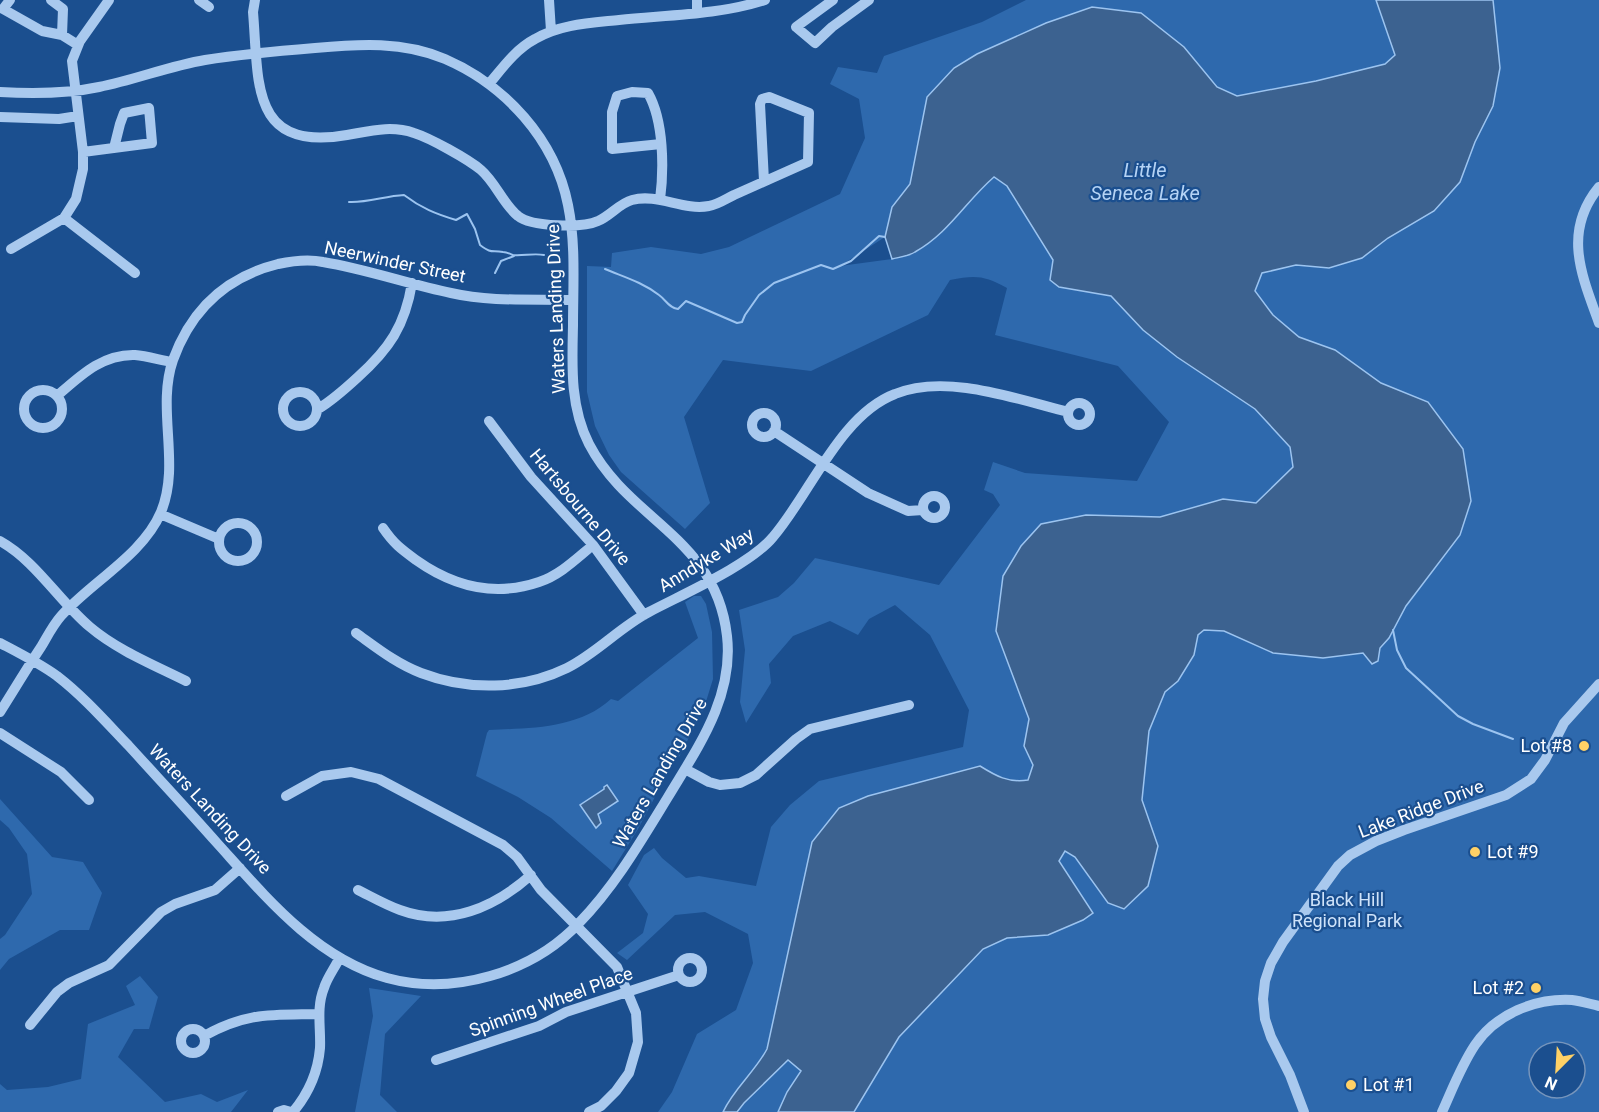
<svg xmlns="http://www.w3.org/2000/svg" width="1599" height="1112" font-family="Roboto,sans-serif">
	<rect width="100%" height="100%" fill="#1b4f8f"/>
	<path fill="#2e69ad" fill-rule="evenodd" d="M1026 0H1376L1395 54 1385 64 1366 69 1359 74 1237 96 1217 87 1184 47 1092 7 1046 23 977 54 927 97 910 184 892 207 885 237 840 266 892 259 913 254 994 176 1007 186 1053 260 1059 287 1111 296 1143 330 1177 357 1255 409 1290 447 1293 467 1256 503 1223 499 1160 517 1119 516 1084 519 1073 518 1041 524 1003 576 996 631 1029 719 1024 746 1033 765 1028 780H1012L812 842 767 1049 759 1064 738 1088 725 1112H658L672 1092 697 1034 736 1010 753 963 748 934 705 912 675 915 627 960 617 953 643 933 648 914 628 885 644 855 654 848 662 858 686 878 699 876 756 886 771 827 790 805 819 781 963 747 969 710 930 635 895 605 869 619 858 635 830 621 793 636 769 664 771 683 746 723 740 702 745 650 739 610 778 597 794 583 815 558 939 585 1000 505 993 494 984 490 993 462 1025 473 1137 481 1169 422 1118 366 995 335 1007 288C984 275 975 275 950 280L928 315 811 371 723 360 684 417 710 503 685 529 621 472 609 455 595 426 587 392V266L611 267 612 253 651 247 701 254 729 247 840 194 865 138 859 99 830 84 838 67 877 73 884 56 982 22Z
		M1493 0H1599V1112H854L899 1037 983 949 1007 938 1048 935 1093 913 1059 861 1065 851 1075 857 1108 903 1148 819 1142 800 1149 731 1165 692 1178 681 1194 655 1198 635 1204 629 1224 631 1273 653 1323 658 1363 652 1378 661 1380 648 1389 638 1406 606 1460 535 1471 501 1463 449 1429 403 1381 383 1335 350 1299 337 1273 315 1255 291 1262 273 1296 265 1329 268 1362 258 1388 238 1475 142 1493 106 1497 84V39ZM1539 1052H1575V1088H1539Z
		M694 596H701L706 604 712 632 713 679 704 708 679 757H676L638 829 612 871 551 818 518 797 476 776 487 733 489 730C531 728 578 729 611 699L618 701 698 638 685 602Z
		M0 799 52 857 83 862 102 893 89 930H60L9 959 0 970V939L5 935 32 894 27 854 9 828 0 820Z
		M140 976 158 997 149 1029H134L118 1057 165 1102 201 1094 217 1102 248 1090 231 1112H0V1084L7 1090 48 1087 81 1079 88 1024 135 1005 126 986Z
		M369 988 421 996 385 1034 380 1095 397 1112H355L373 1016Z
		M788 1060 801 1071 787 1092 778 1112H737L744 1103Z"/>
	<path fill="#3c6290" stroke="#9cc4f0" stroke-width="1.5" d="M1376 0H1493L1500 68 1493 106 1475 142 1460 182 1434 211 1388 238 1362 258 1329 268 1296 265 1262 273 1255 291 1273 315 1299 337 1335 350 1381 383 1428 402 1463 449 1471 501 1460 535 1406 606 1389 638 1380 648 1378 661 1372 664 1363 653 1323 658 1273 653 1224 631 1204 630 1198 635 1194 655 1178 681 1165 692 1149 731 1142 800 1158 846 1148 886 1124 909 1108 903 1075 857 1065 851 1059 861 1093 913 1083 920 1048 935 1007 938 983 949 899 1037 854 1112H778L787 1092 801 1071 788 1060 744 1103 737 1112H723C734 1088 755 1072 767 1049L812 842 839 808 868 796 980 766C996 776 1008 783 1028 780L1033 765 1024 746 1029 719 996 631 1003 576 1021 546 1041 524 1086 515 1160 517 1223 499 1256 503 1293 467 1290 447 1255 409 1177 357 1143 330 1111 296 1059 287 1050 280 1053 260 1007 186 994 177C966 201 949 233 915 252 909 256 900 257 892 259L885 237 892 207 910 184 927 97 954 68 977 54 1046 23 1092 7 1141 13 1184 47 1217 87 1237 96 1316 81 1385 64 1395 55Z
		M607 785 618 801 598 814 601 823 596 828 580 805 604 789V787Z"/>
	<g fill="none" stroke-linecap="round" stroke-linejoin="round">
		<path stroke="#9cc4f0" stroke-width="2" d="M349 202C367 203 385 196 404 195 421 208 436 214 456 220L467 214 475 229 480 245C492 254 491 250 503 252 507 252 510 254 513 255 523 256 534 253 544 255
			M605 269C624 277 642 282 659 295 666 300 669 308 678 309L686 301 737 323 742 322 745 315 759 295 774 283 821 265 833 269 851 261 879 236 885 237
			M495 273 501 261 514 256
			M1393 630 1397 650 1406 668 1458 716 1473 724 1513 739"/>
		<path stroke="#a9c9ee" stroke-width="10" d="M10 0 3 9 42 31 62 35 78 45
			M51 0 63 9 62 35
			M199 0 209 7
			M255 0 253 12C259 83 250 152 347 135 370 131 391 125 414 133 430 138 468 159 481 170 496 183 503 204 518 216 531 227 583 228 598 221 610 216 620 203 632 200 658 193 683 211 709 206 717 205 726 199 734 195 759 184 783 173 808 162L809 113 769 97 762 99 760 104 764 181
			M549 0 551 31
			M697 0V13
			M833 0 796 27 815 43 832 27 869 0
			M489 84C503 67 516 49 535 39 560 24 590 23 619 20 667 15 719 15 765 0
			M0 92C33 94 66 94 99 87 135 80 169 66 205 60 241 54 278 51 315 48 359 44 403 41 445 59 505 85 555 139 568 205 576 244 573 285 573 326 572 366 570 407 589 444 629 521 716 537 727 636 734 697 698 747 668 797 641 841 615 886 579 923 532 973 453 996 387 978 315 958 265 896 217 843 188 810 158 778 128 745 105 721 83 696 57 676 39 663 19 653 0 643
			M0 117 59 119 78 116
			M83 152 152 143 149 108 124 113 120 124 114 148
			M1599 187C1562 232 1582 276 1599 323
			M660 200C664 169 664 121 648 93L632 92 617 96 612 112V149L661 144
			M64 218 135 273
			M11 249 64 218 76 199 83 169V152L72 61 80 41 109 0
			M24 409a19 19 0 1 1 38 0a19 19 0 1 1-38 0Z
			M283 409a17 17 0 1 1 34 0a17 17 0 1 1-34 0Z
			M57 396C80 376 102 354 135 355 147 356 160 360 172 362
			M1068 414a11 11 0 1 1 22 0a11 11 0 1 1-22 0Z
			M318 409C333 400 345 389 358 377 389 349 405 326 412 283
			M752 425a12 12 0 1 1 24 0a12 12 0 1 1-24 0Z
			M489 421 531 477 593 545 644 615
			M774 431 868 493 908 511 923 510
			M923 507a11 11 0 1 1 22 0a11 11 0 1 1-22 0Z
			M160 514 219 539
			M219 542a19 19 0 1 1 38 0a19 19 0 1 1-38 0Z
			M383 528C394 544 401 549 416 560 454 587 495 597 539 582 560 575 576 559 593 545
			M0 541C36 561 59 601 90 627 117 650 154 665 186 681
			M356 633C377 648 397 664 421 673 468 691 522 690 567 668 597 653 620 627 649 612 683 594 750 565 773 537 810 494 840 415 895 394 946 373 1016 399 1068 412
			M0 712C14 690 27 668 41 647 47 637 53 625 61 616 91 582 143 555 161 512 181 464 156 409 173 360 191 310 226 277 278 264 292 261 309 259 323 262 366 269 408 284 451 293 490 302 533 299 573 300
			M0 733 61 772 89 800
			M685 769 709 782 720 785 740 783 756 775 796 739 810 729 909 705
			M286 796 322 776 351 772 379 779 503 845 517 857 541 890 617 967 636 1013 638 1042 629 1073 616 1091 601 1106 589 1112
			M358 890C372 897 386 905 400 910 449 928 495 907 531 875
			M678 970a12 12 0 1 1 24 0a12 12 0 1 1-24 0Z
			M30 1025 57 992 69 983 109 965 161 912 175 904 215 890 240 868
			M181 1041a12 12 0 1 1 24 0a12 12 0 1 1-24 0Z
			M204 1036C247 1012 271 1015 318 1014
			M436 1060 539 1026 566 1012 679 975
			M278 1112 284 1110 291 1112
			M293 1112C308 1094 318 1072 320 1048 321 1028 316 1008 324 988 327 978 334 969 339 959
			M1304 1112 1290 1075 1271 1037 1265 1019 1263 999 1265 981 1271 963 1283 942 1338 866 1350 855 1376 841 1404 830 1506 795 1531 779 1545 760 1564 723 1599 684
			M1442 1112C1452 1090 1461 1066 1475 1045 1496 1014 1535 998 1572 1000 1581 1001 1590 1004 1599 1006"/>
	</g>
	<g fill="#ffd166" stroke="#1b4f8f" stroke-width="2">
		<circle cx="1584" cy="746" r="6"/>
		<circle cx="1475" cy="852" r="6"/>
		<circle cx="1536" cy="988" r="6"/>
		<circle cx="1351" cy="1085" r="6"/>
	</g>
	<g text-anchor="middle" stroke-width="4.5" stroke-linejoin="round" paint-order="stroke">
		<g font-size="18" fill="#fff" stroke="#1b4f8f">
			<text transform="translate(395 262) rotate(12)" y="6">Neerwinder Street</text>
			<text transform="translate(556 309) rotate(-92)" y="6">Waters Landing Drive</text>
			<text transform="translate(580 507) rotate(50)" y="6">Hartsbourne Drive</text>
			<text transform="translate(706 560) rotate(-31)" y="6">Anndyke Way</text>
			<text transform="translate(660 773) rotate(-60)" y="6">Waters Landing Drive</text>
			<text transform="translate(210 809) rotate(47)" y="6">Waters Landing Drive</text>
			<text transform="translate(1421 809) rotate(-21)" y="6">Lake Ridge Drive</text>
			<text transform="translate(551 1002) rotate(-20)" y="6">Spinning Wheel Place</text>
		</g>
		<g font-size="18" fill="#fff" stroke="#1b4f8f" text-anchor="end">
			<text x="1572" y="752">Lot #8</text>
			<text x="1487" y="858" text-anchor="start">Lot #9</text>
			<text x="1524" y="994">Lot #2</text>
			<text x="1363" y="1091" text-anchor="start">Lot #1</text>
		</g>
		<g font-size="18" fill="#cfe3fa" stroke="#1b4f8f">
			<text x="1347" y="906">Black Hill<tspan x="1347" dy="21">Regional Park</tspan></text>
		</g>
		<g font-size="20" font-style="italic" fill="#b5d3f5" stroke="#1b4f8f">
			<text x="1145" y="177">Little<tspan x="1145" dy="23">Seneca Lake</tspan></text>
		</g>
	</g>
	<g transform="translate(1557 1070) rotate(204)"><circle r="28" fill="#1b4f8f" stroke="#7695bc" stroke-width="1.5"/>
	<path d="M0-4.5L10 22L0 15L-10 22Z" fill="#ffd166"/>
	<text y="-9" font-size="16" font-weight="bold" text-anchor="middle" fill="#ffffff">N</text>
	</g>
</svg>
